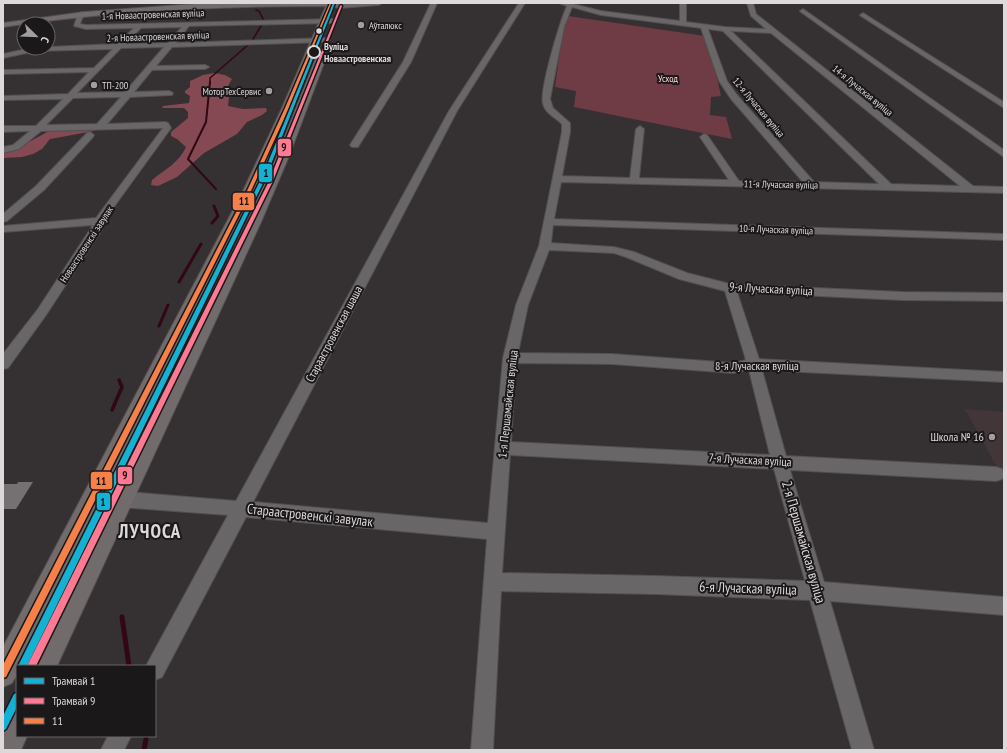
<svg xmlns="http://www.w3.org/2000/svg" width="1007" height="753" font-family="'PT Sans Narrow',sans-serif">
	<rect width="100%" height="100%" fill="#353031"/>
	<path fill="#433638" d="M965 409 1004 412V478L994 462Z"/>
	<path fill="#6f3c46" d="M568 16 705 36 715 69 721 96 711 97 710 115 726 117 732 139 574 107 576 91 555 87 563 29Z"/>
	<path fill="#854954" d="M214 73 225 75 232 79 224 93 229 97 228 106 243 109 266 108 267 111 262 115 247 122 237 134 204 153 177 177 158 186 151 185 152 180C165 169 179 163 186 147L177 139 171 136V132L188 118V112L184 108H162L163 106 189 103 190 96 185 93V91L190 87V81L203 75Z
		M98 128 94 131 50 139 42 149 33 154 22 157 3 158V152L16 149 49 131Z"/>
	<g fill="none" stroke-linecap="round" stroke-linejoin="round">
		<path stroke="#310713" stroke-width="1.5" d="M256 10 259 11 264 21
			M252 41 262 24
			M210 83V78L249 44"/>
		<path stroke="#310713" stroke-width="2" d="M210 82 206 122 188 159 216 189"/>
		<path stroke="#310713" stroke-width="3" d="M212 223 218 216 214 206
			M179 282 201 244
			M159 326 168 305"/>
		<path stroke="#310713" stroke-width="3.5" d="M112 410 122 387 119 380"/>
		<path stroke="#310713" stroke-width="5" d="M122 617 129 666
			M144 750 146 739"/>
	</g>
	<path fill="#757172" d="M18 482H33L16 509H3V484H17Z"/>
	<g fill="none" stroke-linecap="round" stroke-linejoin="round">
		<g stroke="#534e4f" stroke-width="2">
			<path id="minor" d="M328 3H382L379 5 339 8 328 5Z
				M431 3H437L411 62 358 147H352L350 145 403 62Z
				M519 3H525L457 111 253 502 488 523 503 358 516 305 539 246 562 132V124C555 117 545 113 543 104 539 91 560 21 567 6L559 3H569L601 11 680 21V3H686V22L725 27 766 29 751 16 747 3H753L756 14 973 186 1004 187V193L561 182 554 219 1004 234V240L553 225 551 243 614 247 634 252 687 273 730 284 902 292 1004 293V301L902 300 737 292 759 359 1004 372V382L762 370 786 456 996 467 1002 469 1004 474 1002 479 996 481 790 470 824 582 1004 597V615L830 601 874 750H852L810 600 656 594 501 591 493 750H471L487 539 246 517 162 677 155 680V666H146L228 515 92 505 86 502 84 497 86 492 92 489 236 501 449 111ZM572 7 601 15 701 28 719 81 731 99 803 182 739 181 707 135 704 134 700 137 729 180 639 178 644 129 640 126 636 129 630 178 562 176 570 132V123L553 108 550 99 564 27ZM708 29 723 31 879 184 814 182 737 95 727 81ZM731 31 771 33 960 186 891 184ZM549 250 614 253 626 257 679 279 725 291 746 360 733 363 612 354 518 353 528 305ZM516 363 612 364 733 373 749 370 770 455 511 442ZM510 455 774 469 805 581 656 576 502 573Z
				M803 9 1004 150V157L801 12 800 11Z
				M81 12 84 14 80 24 86 25 334 19 337 21 334 23 189 26 176 43 327 38 330 40 327 42 172 47 156 66 205 65 209 67 205 69 152 70 134 92 169 91 173 93 172 95 130 97 107 124 165 122 168 123 171 128 108 215 101 231 46 315 8 368 3 369V354L38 309 93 225 3 232V226L96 218 163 128 41 131 19 149 3 153V147L13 145 30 131 3 132V126H36L63 99 3 100V96L68 94 89 72 3 74V70L94 68 113 49 36 51 3 58V54L31 48H48V47L117 44 134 28 86 29 74 26 78 14ZM182 27 168 43 125 44 141 28ZM164 47 125 92 77 93 121 48ZM121 97 97 124 46 125 73 98Z
				M863 13 1004 102V108L861 16 860 15Z
				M90 132 94 135 93 137 44 190 7 221 3 222V214L36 186 87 133Z
				M108 736H131L124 750H101Z"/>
		</g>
		<g stroke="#534e4f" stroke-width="2">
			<path id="major" d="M207 3H335L292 108 255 191 21 666H17V674L12 683 3 687V647L243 191 282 108 326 6C217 6 110 11 3 27V23L84 12Z
				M322 52 327 55 289 156 261 222 57 666H31L247 222 277 156 317 55Z
				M17 712V736H27L21 750H3V726L7 716Z"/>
		</g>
		<use href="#minor" fill="#686666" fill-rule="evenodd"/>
		<use href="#major" fill="#726b6c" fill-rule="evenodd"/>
		<g stroke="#1b1819" stroke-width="3">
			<path id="bus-1" d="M330 3H332L289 108 251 191 6 677 3 678V665L247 191 285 108Z"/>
		</g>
		<use href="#bus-1" fill="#f78048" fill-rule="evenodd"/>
		<g stroke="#1b1819" stroke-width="3">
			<path id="tram-1" d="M333 3H335L266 177 27 666H18L262 177Z
				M17 693V707L6 729 3 731V716L14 694Z"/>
		</g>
		<g stroke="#1b1819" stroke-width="3">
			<path id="tram-2" d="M341 5 342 6 273 181 36 666H27L269 181 340 6Z"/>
		</g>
		<use href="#tram-1" fill="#13b2d5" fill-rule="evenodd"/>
		<use href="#tram-2" fill="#fe7a93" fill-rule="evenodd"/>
	</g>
	<g fill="#a29d9e" stroke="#1b1819" stroke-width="1.5">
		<circle cx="361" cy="25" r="4"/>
		<circle cx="94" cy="85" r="4"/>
		<circle cx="269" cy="91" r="4"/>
		<circle cx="992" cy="437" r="4"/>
	</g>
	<circle fill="#ddd8d9" stroke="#1b1819" stroke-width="1.5" cx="319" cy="31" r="3.5"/>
	<circle fill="#1b1819" stroke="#ddd8d9" stroke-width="2" cx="314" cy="52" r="6"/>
	<g text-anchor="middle" stroke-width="4" stroke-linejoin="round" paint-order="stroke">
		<g font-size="10" fill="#ddd8d9" stroke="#1b1819">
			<text transform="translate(153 14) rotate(-2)" y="4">1-я Новаастровенская вуліца</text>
			<text transform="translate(158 36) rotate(-2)" y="4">2-я Новаастровенская вуліца</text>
			<text transform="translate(863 90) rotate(39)" y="4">14-я Лучаская вуліца</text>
			<text transform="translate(759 107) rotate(50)" y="4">12-я Лучаская вуліца</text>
			<text transform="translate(781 184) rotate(1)" y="4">11-я Лучаская вуліца</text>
			<text transform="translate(776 229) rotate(2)" y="4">10-я Лучаская вуліца</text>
			<text transform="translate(86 244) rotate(-57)" y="4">Новаастровенскі завулак</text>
		</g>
		<g font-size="10" fill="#ddd8d9" stroke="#1b1819" text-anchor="start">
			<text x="369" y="29">Аўталюкс</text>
			<text x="102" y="89">ТП-200</text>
			<text x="261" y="95" text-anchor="end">МоторТехСервис</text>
		</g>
		<g font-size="10" font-weight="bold" fill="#ddd8d9" stroke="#1b1819" text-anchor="start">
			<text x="324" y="50">Вуліца<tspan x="324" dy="12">Новаастровенская</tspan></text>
		</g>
		<g font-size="10" fill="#ffd3d9" stroke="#1b1819">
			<text x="668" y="82">Усход</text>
		</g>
		<g font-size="12" fill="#ddd8d9" stroke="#1b1819">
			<text transform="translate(771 289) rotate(3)" y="4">9-я Лучаская вуліца</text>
			<text transform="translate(334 334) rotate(-62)" y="4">Стараастровенская шаша</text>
			<text x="757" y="370">8-я Лучаская вуліца</text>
			<text transform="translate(508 404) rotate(-84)" y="4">1-я Першамайская вуліца</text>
			<text transform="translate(750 460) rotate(3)" y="4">7-я Лучаская вуліца</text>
		</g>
		<g font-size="12" fill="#ddd8d9" stroke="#1b1819" text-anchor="end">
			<text x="984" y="441">Школа № 16</text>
		</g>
		<g font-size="14" fill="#ddd8d9" stroke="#1b1819">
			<text transform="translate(310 515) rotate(6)" y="5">Стараастровенскі завулак</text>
			<text transform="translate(804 542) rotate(74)" y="5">2-я Першамайская вуліца</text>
			<text transform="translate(748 588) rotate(2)" y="5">6-я Лучаская вуліца</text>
		</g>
		<g font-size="19" font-weight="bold" letter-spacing="1" fill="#ddd8d9" stroke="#1b1819">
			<text x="150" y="538">ЛУЧОСА</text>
		</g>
	</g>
	<g stroke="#1b1819" stroke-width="1.5">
		<rect x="277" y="138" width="15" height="19" rx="4" fill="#fe7a93"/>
		<rect x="258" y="163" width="15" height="20" rx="4" fill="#13b2d5"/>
		<rect x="232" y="192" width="23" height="19" rx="4" fill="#f78048"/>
		<rect x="117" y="466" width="16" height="19" rx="4" fill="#fe7a93"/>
		<rect x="90" y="471" width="23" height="19" rx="4" fill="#f78048"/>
		<rect x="96" y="492" width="15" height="19" rx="4" fill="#13b2d5"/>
	</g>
	<g font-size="11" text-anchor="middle" font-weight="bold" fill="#111">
		<text x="284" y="151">9</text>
		<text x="266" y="177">1</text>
		<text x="244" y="205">11</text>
		<text x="125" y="479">9</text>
		<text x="101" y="485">11</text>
		<text x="103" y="506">1</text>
	</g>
	<rect width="1007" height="753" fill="none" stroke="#ddd8d9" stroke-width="8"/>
	<rect x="16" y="665" width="140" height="72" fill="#1b1819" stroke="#696566"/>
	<rect x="24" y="678" width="20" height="6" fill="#13b2d5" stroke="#696566"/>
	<text x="52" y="685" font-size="12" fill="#ddd8d9">Трамвай 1</text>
	<rect x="24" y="698" width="20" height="6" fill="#fe7a93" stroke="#696566"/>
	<text x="52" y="705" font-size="12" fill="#ddd8d9">Трамвай 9</text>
	<rect x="24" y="718" width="20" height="6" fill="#f78048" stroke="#696566"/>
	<text x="52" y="725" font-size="12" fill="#ddd8d9">11</text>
	<g transform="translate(36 36) rotate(113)"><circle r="19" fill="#1b1819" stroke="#696566"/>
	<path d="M0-3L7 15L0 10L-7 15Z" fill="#a29d9e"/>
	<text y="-6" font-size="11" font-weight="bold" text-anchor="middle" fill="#ddd8d9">С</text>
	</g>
</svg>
